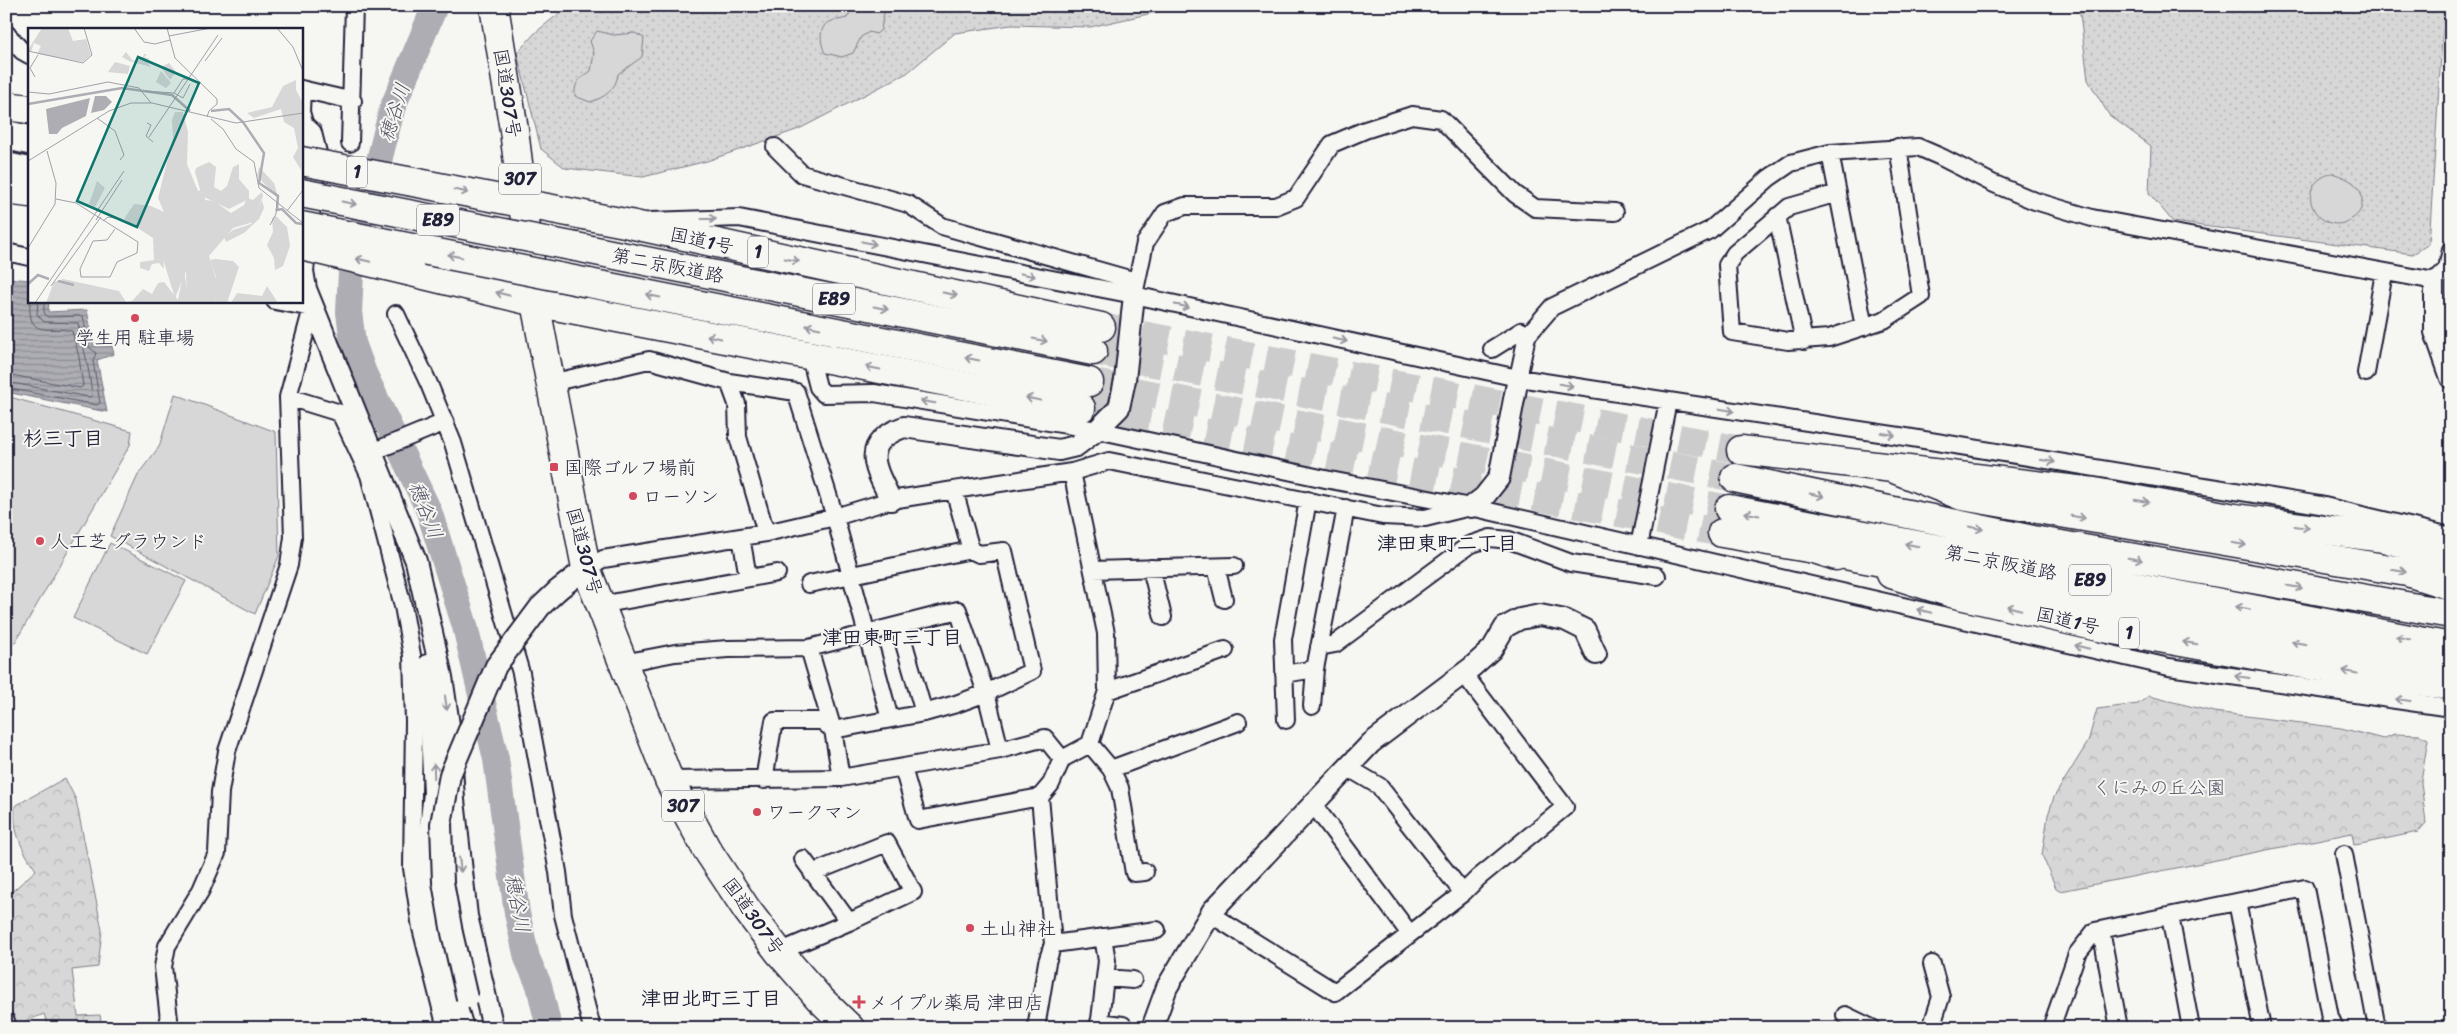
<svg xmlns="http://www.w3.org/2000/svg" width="2457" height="1034" font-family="Sriracha,'Klee One',sans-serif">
	<defs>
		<pattern id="grass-dots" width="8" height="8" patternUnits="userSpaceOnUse" patternTransform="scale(1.25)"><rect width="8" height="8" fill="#d7d7d7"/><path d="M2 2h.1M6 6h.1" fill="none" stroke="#b8b8b9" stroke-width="1.8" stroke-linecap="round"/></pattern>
		<pattern id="forest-crowns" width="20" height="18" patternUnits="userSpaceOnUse" patternTransform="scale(1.25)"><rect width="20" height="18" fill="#d7d7d7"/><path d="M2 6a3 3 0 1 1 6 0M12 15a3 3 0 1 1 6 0" fill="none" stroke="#b8b8b9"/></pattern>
		<pattern id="water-rules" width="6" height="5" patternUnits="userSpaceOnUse" patternTransform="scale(1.25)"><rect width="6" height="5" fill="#adadb3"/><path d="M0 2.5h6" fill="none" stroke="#8c8c93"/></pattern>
	</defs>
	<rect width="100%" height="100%" fill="#f6f6f2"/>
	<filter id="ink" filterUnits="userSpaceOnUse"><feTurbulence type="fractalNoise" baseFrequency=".02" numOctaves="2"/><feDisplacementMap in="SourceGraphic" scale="10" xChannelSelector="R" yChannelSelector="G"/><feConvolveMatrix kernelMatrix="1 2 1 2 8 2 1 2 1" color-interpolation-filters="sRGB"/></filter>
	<g filter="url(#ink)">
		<path fill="url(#grass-dots)" stroke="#7c7c89" d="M568 6H1184L1090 27 1011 25 955 33 907 73 799 129 707 161 643 177 565 168 541 149 517 53 535 33Z
			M2079 6H2446L2442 39 2429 244 2413 254 2173 222 2149 193 2151 146 2109 115 2088 80Z"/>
		<path fill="url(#forest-crowns)" stroke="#7c7c89" d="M2149 696 2214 712 2341 728 2383 739 2394 734 2420 735 2428 739 2421 782 2426 823 2418 832 2361 844 2354 845 2352 833 2061 891 2056 888 2042 855 2048 815 2054 797 2088 742 2097 709 2138 704Z
			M65 778 76 800 102 930 98 967 72 970 78 1016 100 1015 102 1028H49L44 1014 13 1026 6 1003V897L36 870C22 850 12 831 15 806Z"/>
		<path fill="#d7d7d7" stroke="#7c7c89" d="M854 6H887L883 16 881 30 876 34 869 32 861 37 853 53 842 57 825 53C821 45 818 30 827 23 832 20 841 20 847 18Z
			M597 31 614 35 635 33 644 38 642 57 618 74C616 90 604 98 590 102L575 96C574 81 580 79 591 71L594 53 590 41Z
			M2332 173C2347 178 2363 184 2362 202 2362 209 2359 214 2353 218 2322 242 2287 187 2332 173Z
			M175 394 276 432 279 556 255 614 110 536 139 473 159 447Z
			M6 396 132 431 130 445 14 644 6 637Z
			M110 543 186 581 147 654 73 618Z"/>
		<path fill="url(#water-rules)" stroke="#757583" d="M10 278 29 280V301H49L48 312 87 310 94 347 111 343 114 354 97 360 107 412 6 392V303Z"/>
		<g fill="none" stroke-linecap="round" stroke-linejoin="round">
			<path stroke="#5a5a6b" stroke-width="1" d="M6 374 80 388 83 386 79 357 72 331C50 325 27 341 30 301
				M6 382 89 397 92 396C90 370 83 347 78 323L44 322 37 314 38 301
				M6 388 97 405 100 403 93 361 96 353 89 347 83 316 47 317 44 312V301"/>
			<path stroke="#adadb3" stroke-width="26" d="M435 6 392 109 351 273 349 312 353 343 364 373 429 511 465 626 496 759 517 913 527 958 539 985 549 1028"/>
			<path stroke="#cccccd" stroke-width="28" stroke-dasharray="28 14" stroke-linecap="butt" d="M1101 327 1741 450
				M1081 408 1722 533"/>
			<path stroke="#cccccd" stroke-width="28" stroke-dasharray="28 14" stroke-linecap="butt" d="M1093 351 1735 478
				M1089 382 1729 509"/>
			<g stroke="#22223b" stroke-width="20">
				<path id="minor" d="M6 33 22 51 29 55
					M301 89 353 101
					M302 89 301 112 305 126
					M350 143 354 6
					M775 147 802 174 908 204 942 226 1136 281
					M1830 153 1864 327
					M1838 193 1789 207 1735 253 1727 265 1732 332 1788 341 1829 338 1884 320 1921 296 1898 147
					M1777 216 1804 341
					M650 221 739 218 1134 295 1518 378 1906 437 2320 505 2451 536
					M6 252 29 257
					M1134 295 1145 243 1165 213 1185 206H1276L1296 198 1332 144 1365 130 1412 115 1441 119 1515 194 1535 208 1615 212
					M396 314 429 384 453 443 521 673 558 872 563 915 592 1028
					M1492 349 1521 331 1527 336
					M810 356 818 387 824 394 874 393 1097 430 1330 480 1471 507 2169 667 2451 708
					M2366 373 2384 273
					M1518 378 1527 336 1552 307 1710 230 1769 178 1791 163 1830 153 1918 147 1941 157 1992 183 2035 201 2092 218 2435 281 2447 269 2451 249
					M729 382 737 404 738 437 766 533
					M551 383 649 360 729 382 796 392 835 517 890 719
					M288 397 340 413 369 475 403 606 412 655 414 722 412 868 421 928 446 1028
					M372 452 445 422
					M954 490 1072 472 1109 461 1383 516 1425 518 1466 508
					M741 537 748 577
					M1639 546 1668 401
					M1216 567 1224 599
					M586 568 603 559 766 533 835 517 891 500 954 490 971 550
					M1151 568 1163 617
					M1093 570 1234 566
					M600 605 777 573
					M899 626 924 713
					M1319 647 1335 644 1469 545 1490 538 1509 540 1571 563 1657 576
					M809 648 833 730 841 778
					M623 663 675 653 728 649 809 648 958 610 986 693 1000 750
					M1284 674 1315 669
					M1107 691 1225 650
					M1312 706 1315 669 1346 508
					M1286 720 1283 639 1308 500
					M1090 744 1111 769 1120 788 1134 873 1145 872
					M1347 767 1379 786 1463 893
					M903 768 918 820 1040 797
					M1111 769 1238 722
					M669 780 841 778 1000 750 1045 738 1062 759
					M764 780 774 721H822L833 730 924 713 956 704 986 693 1032 671 1004 551 979 554 971 550 809 584
					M1313 804 1410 934
					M2344 854 2377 1028
					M803 859 849 922
					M2237 902 2262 1028
					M1210 914 1335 992 1463 893 1478 878 1565 807 1464 674
					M2170 916 2191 1028
					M2101 930 2119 1028
					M1053 944 1157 930
					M779 952 849 922 913 892 887 843 812 873
					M1105 978 1133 980
					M1845 1015 1872 1028
					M6 1021 8 1028
					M1099 1022 1123 1025
					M170 1028 163 967 167 946 201 890 217 853 220 792 227 751 289 565 293 537 288 397 312 308 275 301
					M1036 1028 1047 962 1053 944 1040 797 1051 784 1062 759 1090 744 1107 691 1106 633 1072 472
					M1099 1028 1107 961 1103 937
					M1931 1028 1941 997 1932 964
					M2051 1028 2077 954 2095 931 2305 888 2330 1017 2335 1028"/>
			</g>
			<g stroke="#22223b" stroke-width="24">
				<path id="tertiary" d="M301 124 311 133 316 153 303 271 306 289 416 561 442 677 450 732 454 800 467 916 493 1028
					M2435 281V332L2451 378
					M891 500C875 468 859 443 904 427L1059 450 1076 446 1097 430 1119 408 1125 380 1134 295
					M1471 507 1484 497 1499 478 1518 378
					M558 590 586 568
					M428 665 434 793 424 881 434 941 447 975 463 1028
					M1152 1028 1167 987 1213 910 1371 743 1472 667 1492 649 1505 627 1520 619 1540 615 1565 620 1585 630 1596 654"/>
			</g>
			<g stroke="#22223b" stroke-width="31">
				<path id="trunk" d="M494 6 514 130 535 302 586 568 669 780 706 848 747 910 779 952 819 998 850 1028
					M6 106 29 109
					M413 182 625 223 1101 327
					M6 190 29 193
					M411 272 535 302 1081 408
					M1741 450 2094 492 2235 518 2384 538 2451 557
					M1722 533 1814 549 1836 556
					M1891 574 1951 593 2098 627 2376 677 2451 685"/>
			</g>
			<g stroke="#22223b" stroke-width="31">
				<path id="motorway" d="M6 135 29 140
					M6 167 29 172
					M576 247 1093 351
					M589 283 1089 382
					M1897 470 1962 496 2407 572 2451 586
					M1735 478 2033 540 2451 614
					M1729 509 2451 647
					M1814 549C1963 577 2111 610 2260 636 2323 648 2386 660 2451 666"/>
			</g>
			<use href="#minor" stroke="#f6f6f2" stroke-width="16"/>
			<use href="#tertiary" stroke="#f6f6f2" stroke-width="20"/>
			<use href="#trunk" stroke="#f6f6f2" stroke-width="28"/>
			<use href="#motorway" stroke="#f6f6f2" stroke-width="28"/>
			<g stroke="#22223b" stroke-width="24" stroke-linecap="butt">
				<path id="tertiary-bridge" d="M467 998 452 933 443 882 441 824 450 775 496 666 540 607 558 590"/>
			</g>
			<g stroke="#22223b" stroke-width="31" stroke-linecap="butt">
				<path id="trunk-bridge" d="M301 161 413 182
					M301 246 411 272"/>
			</g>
			<g stroke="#22223b" stroke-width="31" stroke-linecap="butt">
				<path id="motorway-bridge" d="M301 193 576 247
					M301 226 589 283"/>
			</g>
			<use href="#tertiary-bridge" stroke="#f6f6f2" stroke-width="20"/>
			<use href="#trunk-bridge" stroke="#f6f6f2" stroke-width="28"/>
			<use href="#motorway-bridge" stroke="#f6f6f2" stroke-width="28"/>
		</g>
		<defs><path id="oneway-shaft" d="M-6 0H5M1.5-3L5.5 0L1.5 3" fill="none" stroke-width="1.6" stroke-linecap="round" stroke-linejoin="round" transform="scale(1.25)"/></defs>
		<g stroke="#9797a0">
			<use href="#oneway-shaft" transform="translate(461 191) rotate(11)"/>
			<use href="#oneway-shaft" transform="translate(349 203) rotate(11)"/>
			<use href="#oneway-shaft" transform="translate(709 219)"/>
			<use href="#oneway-shaft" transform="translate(869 243) rotate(11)"/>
			<use href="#oneway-shaft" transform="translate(455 256) rotate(-169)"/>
			<use href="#oneway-shaft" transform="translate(363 260) rotate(-167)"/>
			<use href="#oneway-shaft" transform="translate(792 260) rotate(12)"/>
			<use href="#oneway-shaft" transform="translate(1028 275) rotate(11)"/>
			<use href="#oneway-shaft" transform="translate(503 294) rotate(-166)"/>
			<use href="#oneway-shaft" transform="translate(950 294) rotate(12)"/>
			<use href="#oneway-shaft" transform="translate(653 296) rotate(-169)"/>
			<use href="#oneway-shaft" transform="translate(1182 306) rotate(12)"/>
			<use href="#oneway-shaft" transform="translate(881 308) rotate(11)"/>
			<use href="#oneway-shaft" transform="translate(813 327) rotate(-169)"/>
			<use href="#oneway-shaft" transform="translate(714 337) rotate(-169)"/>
			<use href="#oneway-shaft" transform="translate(1040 340) rotate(11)"/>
			<use href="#oneway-shaft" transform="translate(1340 340) rotate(12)"/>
			<use href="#oneway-shaft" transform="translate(972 359) rotate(-169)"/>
			<use href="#oneway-shaft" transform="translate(873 368) rotate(-169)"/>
			<use href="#oneway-shaft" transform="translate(1566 385) rotate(9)"/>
			<use href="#oneway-shaft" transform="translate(1033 399) rotate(-169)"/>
			<use href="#oneway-shaft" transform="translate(928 402) rotate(-171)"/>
			<use href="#oneway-shaft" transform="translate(1727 410) rotate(9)"/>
			<use href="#oneway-shaft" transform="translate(1888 434) rotate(9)"/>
			<use href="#oneway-shaft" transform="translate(2048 461) rotate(9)"/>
			<use href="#oneway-shaft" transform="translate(1817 495) rotate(12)"/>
			<use href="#oneway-shaft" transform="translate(2142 501) rotate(10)"/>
			<use href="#oneway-shaft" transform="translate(1752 514) rotate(-169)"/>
			<use href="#oneway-shaft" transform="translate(2078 517) rotate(10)"/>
			<use href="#oneway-shaft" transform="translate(2302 527) rotate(8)"/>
			<use href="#oneway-shaft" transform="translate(1976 528) rotate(12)"/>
			<use href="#oneway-shaft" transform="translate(2239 544) rotate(9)"/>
			<use href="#oneway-shaft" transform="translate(1912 545) rotate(-169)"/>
			<use href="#oneway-shaft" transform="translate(2135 559) rotate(10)"/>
			<use href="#oneway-shaft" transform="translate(2399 571) rotate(10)"/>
			<use href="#oneway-shaft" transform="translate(2295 587) rotate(10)"/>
			<use href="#oneway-shaft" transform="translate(2014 608) rotate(-167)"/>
			<use href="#oneway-shaft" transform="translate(2243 608) rotate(-169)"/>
			<use href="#oneway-shaft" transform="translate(1924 611) rotate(-167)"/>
			<use href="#oneway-shaft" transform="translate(2403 638) rotate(-169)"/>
			<use href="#oneway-shaft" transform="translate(2190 643) rotate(-170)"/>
			<use href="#oneway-shaft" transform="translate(2299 643) rotate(-170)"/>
			<use href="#oneway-shaft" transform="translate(2082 647) rotate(-167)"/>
			<use href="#oneway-shaft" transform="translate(2350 672) rotate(-169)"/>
			<use href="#oneway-shaft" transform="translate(2242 677) rotate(-172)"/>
			<use href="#oneway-shaft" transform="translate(2403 700) rotate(-172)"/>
			<use href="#oneway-shaft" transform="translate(446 703) rotate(82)"/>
			<use href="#oneway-shaft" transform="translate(434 771) rotate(-92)"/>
			<use href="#oneway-shaft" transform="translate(460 865) rotate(83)"/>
		</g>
	</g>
	<g fill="#d1495b" stroke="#f6f6f2" stroke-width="2">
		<circle cx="135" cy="318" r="5"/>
		<rect x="549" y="462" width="10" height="10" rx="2.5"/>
		<circle cx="633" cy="496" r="5"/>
		<circle cx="40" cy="541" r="5"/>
		<circle cx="757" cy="812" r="5"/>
		<circle cx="970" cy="928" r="5"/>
		<path d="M856.5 994.5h5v5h5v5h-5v5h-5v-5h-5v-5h5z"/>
	</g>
	<g text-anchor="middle" stroke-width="4" stroke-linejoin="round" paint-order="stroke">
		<g fill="#f6f6f2" stroke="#626272" stroke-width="1">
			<rect x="347" y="156.5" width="20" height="31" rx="4"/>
			<rect x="499" y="163.5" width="42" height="31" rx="4"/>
			<rect x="417" y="204.5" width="42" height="31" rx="4"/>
			<rect x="748" y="236.5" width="20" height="31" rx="4"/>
			<rect x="813" y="283.5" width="42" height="31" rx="4"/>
			<rect x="2069" y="564.5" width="42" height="31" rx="4"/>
			<rect x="2119" y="617.5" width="20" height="31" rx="4"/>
			<rect x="662" y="790.5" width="42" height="31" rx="4"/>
		</g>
		<g font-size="18" font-weight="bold" fill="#22223b">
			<text x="357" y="178">1</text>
			<text x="520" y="185">307</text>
			<text x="438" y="226">E89</text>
			<text x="758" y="258">1</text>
			<text x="834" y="305">E89</text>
			<text x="2090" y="586">E89</text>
			<text x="2129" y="639">1</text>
			<text x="683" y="812">307</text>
		</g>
		<g font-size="19" fill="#22223b" stroke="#f6f6f2">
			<text transform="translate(508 93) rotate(81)" y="7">国道307号</text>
			<text transform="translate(702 240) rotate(12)" y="7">国道1号</text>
			<text transform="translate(668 265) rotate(11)" y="7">第二京阪道路</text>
			<text transform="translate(585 551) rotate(75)" y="7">国道307号</text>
			<text transform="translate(2001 562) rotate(11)" y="7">第二京阪道路</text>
			<text transform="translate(2068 620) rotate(13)" y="7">国道1号</text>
			<text transform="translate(754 916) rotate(54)" y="7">国道307号</text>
		</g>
		<g font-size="19" fill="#22223b" stroke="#f6f6f2" text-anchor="start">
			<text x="135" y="344" text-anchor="middle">学生用 駐車場</text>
			<text x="564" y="474">国際ゴルフ場前</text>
			<text x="643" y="503">ローソン</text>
			<text x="50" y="548">人工芝 グラウンド</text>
			<text x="767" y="819">ワークマン</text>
			<text x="980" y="935">土山神社</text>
			<text x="869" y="1009">メイプル薬局 津田店</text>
		</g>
		<g font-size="19" fill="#4f4f62" stroke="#f6f6f2">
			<text x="2159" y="794">くにみの丘公園</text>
		</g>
		<g font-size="20" font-style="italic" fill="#535365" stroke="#f6f6f2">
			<text transform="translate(394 112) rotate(-72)" y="7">穂谷川</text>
			<text transform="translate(426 510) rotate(69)" y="7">穂谷川</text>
			<text transform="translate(518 903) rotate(79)" y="7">穂谷川</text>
		</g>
		<g font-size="20" font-weight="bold" fill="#22223b" stroke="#f6f6f2">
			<text x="63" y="445">杉三丁目</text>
			<text x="1447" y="550">津田東町二丁目</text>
			<text x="892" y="644">津田東町三丁目</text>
			<text x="711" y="1005">津田北町三丁目</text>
		</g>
	</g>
	<g transform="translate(28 28)">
		<rect width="275" height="275" fill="#f6f6f2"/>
		<path d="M147 84H155L160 104 159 136 170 163 178 160 177 172 186 173 203 185 216 177 219 170 225 172 234 164 235 168 225 194 205 200 181 228 189 254 187 275H159L158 243 147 270 135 231 126 232 125 210 96 191 106 176 123 178 136 184 130 170 145 110 144 92Z" fill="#d7d7d7"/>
		<path d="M14 0H40L45 13 58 11 63 27 55 34 9 26 13 18 6 15 3 24 0 22ZM98 24 105 33 114 31 116 26H119L116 29 122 31 118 33 123 39 101 33 94 29ZM268 52V62L274 73 273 142 265 129 270 120 266 100 256 94 253 81 226 90 219 85 244 79 255 58ZM181 134 188 139 186 159 193 163 199 158 205 139 211 136V151L221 163V171L201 181 174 168 167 144 168 140ZM231 139 246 155 251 172 229 148ZM69 153 77 160 67 179 61 176ZM234 172 236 180 231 191 216 205 198 214 196 209 205 202 223 196ZM248 188 259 199 262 218 255 238 247 242 246 230 239 217 245 204 244 190ZM135 226 136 241 131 235 124 236 121 243 112 240V234L134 231ZM187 231 205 233 211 239 199 275H187L188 249 182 232ZM156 242 161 275H18L26 254 35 251 91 263 98 274 104 273 115 261 124 266 130 255 136 254 150 272ZM239 258 250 275H203L209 265 234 268Z" fill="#d7d7d7"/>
		<path d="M46 18a6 6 0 1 1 12 0a6 6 0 1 1-12 0ZM87 34 102 38 100 46 80 44ZM141 35 148 44 142 52 133 39ZM133 43 143 55 138 60 128 54Z" fill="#d7d7d7"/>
		<path d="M67 68H78L84 74 76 82 63 85ZM62 70 58 88 34 100 29 106H21L18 81Z" fill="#adadb3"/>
		<path fill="none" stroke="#adadb3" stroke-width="2.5" d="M0 76 94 60 144 67 162 83M183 83 201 81 215 94 236 125 231 155 250 168 249 182 254 181 268 195 275 196M30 253 46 257M0 256 10 247 21 251"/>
		<path fill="none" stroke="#a1a1a9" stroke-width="1" d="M106 0 116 14 127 16 142 12M139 0 147 30 189 71V76L181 83 179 89M249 0 265 19 275 43M141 8 183 0M0 23 55 35 64 27 56 0M177 33 194 10M7 49 2 40 10 27M117 63 146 65 155 70 162 56M0 64 21 66 80 54 111 60 123 75M146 65 155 51H159M69 90 87 103 96 127 92 132M183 91 195 101 208 121 226 134 231 160 275 195M119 95 123 97 118 108 125 114M121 109 190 7M0 133 81 83 103 75H124L208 95 275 85M28 171 48 175 110 214 109 225 89 234 82 249H53L52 241 65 213 79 212 87 201M259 183 275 162M68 192 94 152M75 193 80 189 93 191M242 197 248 186 249 173M0 220 27 176 28 155 19 123M23 258 73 189M7 275 96 143"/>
		<path fill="#0f766e" fill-opacity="0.15" stroke="#0f766e" stroke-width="2.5" d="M110 29 171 55 109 199 49 173Z"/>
		<rect width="275" height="275" fill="none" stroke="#22223b" stroke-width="2.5"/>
	</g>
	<rect width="2457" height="1034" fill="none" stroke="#f6f6f2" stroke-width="25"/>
	<rect x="12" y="12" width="2432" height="1009" fill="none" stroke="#22223b" stroke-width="2" filter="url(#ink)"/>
</svg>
